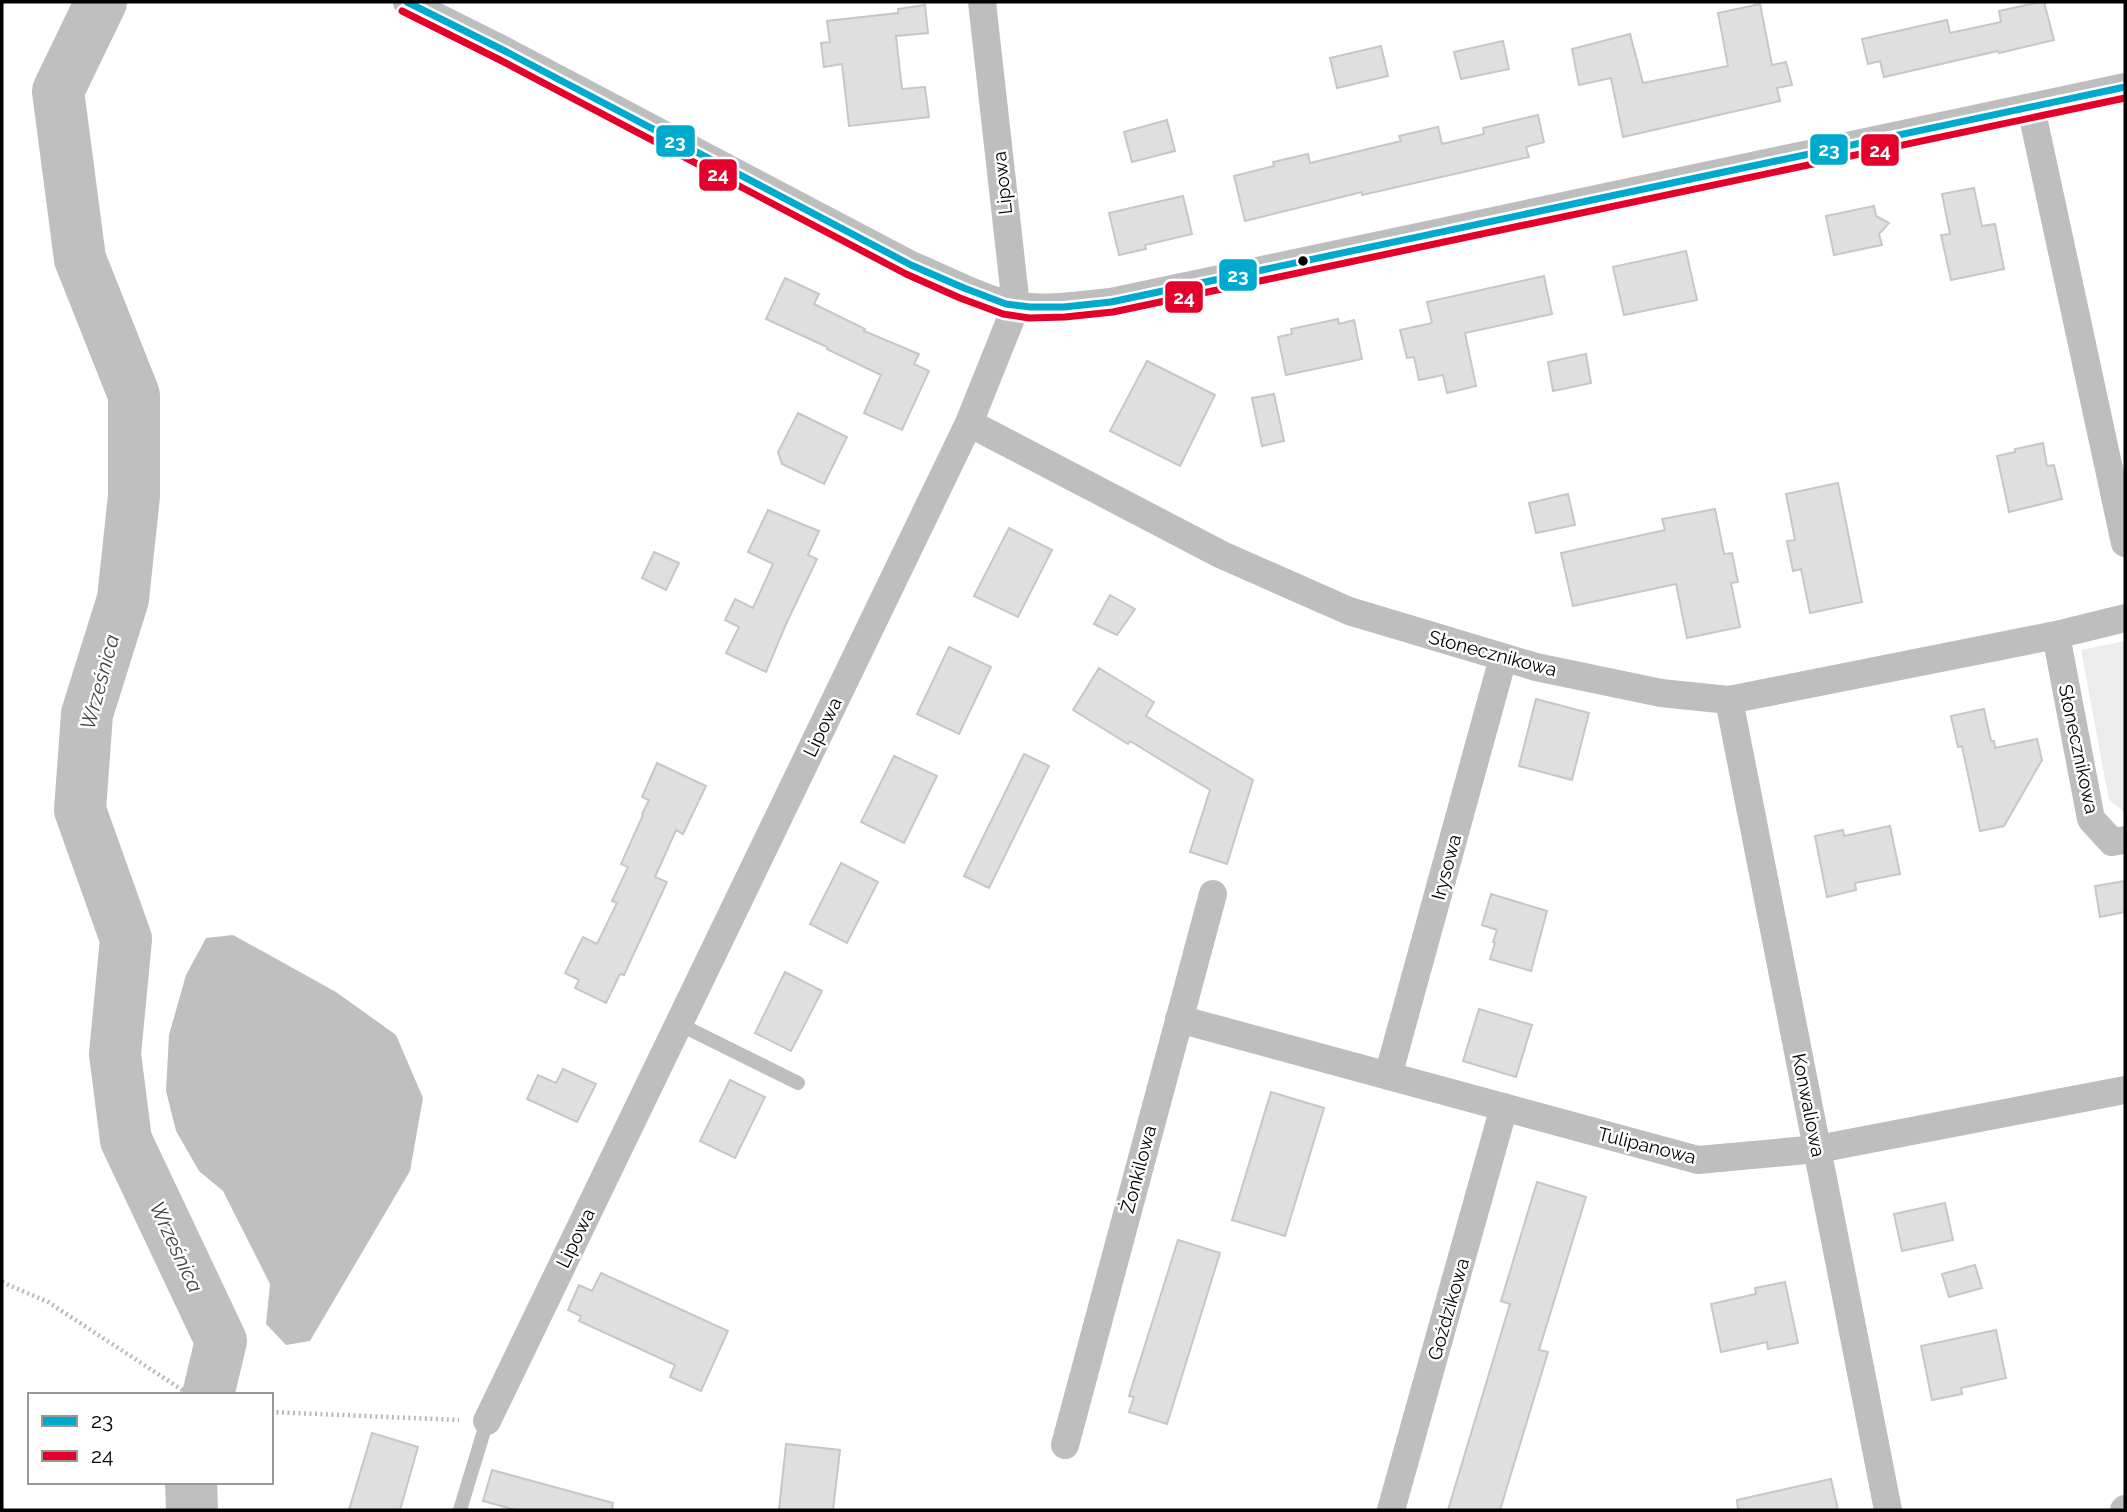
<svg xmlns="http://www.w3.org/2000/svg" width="2127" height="1512" font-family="Raleway,sans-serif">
	<rect width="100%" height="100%" fill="#fff"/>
	<path fill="#ececec" d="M2125 641V813L2109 800 2081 650Z"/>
	<path fill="#bfbfbf" d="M233 935 336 992 396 1035 423 1098 410 1171 310 1341 286 1345 266 1324 270 1284 223 1191 199 1171 176 1131 166 1091 169 1035 186 975 206 938Z"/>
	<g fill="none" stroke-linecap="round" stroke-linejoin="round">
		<path stroke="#bfbfbf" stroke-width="52" d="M101 2 58 91 80 259 134 395V496L123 599 87 714 80 810 126 939 115 1054 126 1140 221 1341 208 1395
			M191 1482 192 1510"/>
	</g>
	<path fill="#dfdfdf" stroke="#c7c7c7" stroke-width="2" d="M2040 2H2044L2054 40 1999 53 1998 51 1884 77 1880 61 1868 64 1862 39 1947 20 1950 33 2001 22 1999 11Z
		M1760 4 1772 65 1786 62 1792 85 1777 88 1780 101 1623 137 1611 78 1579 85 1572 49 1630 34 1643 83 1728 66 1718 13Z
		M925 5 928 33 896 36 902 89 925 87 929 117 849 126 842 64 824 67 821 43 830 42 827 21 898 13V9Z
		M1503 41 1509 69 1461 79 1454 52Z
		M1381 46 1388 76 1337 88 1330 58Z
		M1538 115 1544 142 1526 147 1529 157 1362 195V192L1245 221 1234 176 1274 166 1273 162 1308 154 1310 163 1401 141 1399 136 1438 127 1442 144 1484 134 1483 128Z
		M1167 120 1175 151 1132 162 1124 132Z
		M1974 188 1982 226 1995 224 2004 269 1951 280 1941 235 1950 234 1942 194Z
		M1183 196 1192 234 1145 245 1146 249 1119 255 1109 213Z
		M1874 206 1876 216 1889 223 1879 234 1882 245 1834 255 1826 216Z
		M1686 251 1697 300 1624 315 1613 267Z
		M1544 276 1552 314 1465 333 1476 386 1447 393 1443 375 1419 380 1414 357 1407 358 1400 330 1432 323 1427 302Z
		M785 278 819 294 814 304 865 329 864 331 919 354 914 364 929 371 902 430 864 413 881 375 827 349V347L766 319Z
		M1338 319 1339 324 1354 320 1362 359 1286 375 1278 337 1292 334 1291 329Z
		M1586 354 1591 383 1553 391 1548 362Z
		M1147 361 1215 395 1180 466 1110 431Z
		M1274 394 1284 441 1262 446 1252 398Z
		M798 413 847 437 824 484 782 464 778 452Z
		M2043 443 2047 466 2054 465 2062 499 2009 512 1997 456 2015 452V449Z
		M1838 483 1862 602 1810 613 1801 569 1793 571 1787 541 1795 540 1786 494Z
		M1568 494 1575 525 1536 533 1529 503Z
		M1715 509 1724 554 1732 553 1738 582 1731 583 1740 627 1687 638 1676 584 1573 606 1561 553 1665 530 1662 519Z
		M768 510 819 531 808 555 817 559 786 624 766 672 726 653 739 627 725 620 735 599 753 608 773 564 748 552Z
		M1009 528 1052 550 1018 617 974 596Z
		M654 552 679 563 666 590 642 578Z
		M1110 595 1135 609 1117 635 1094 624Z
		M949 647 991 667 959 734 917 714Z
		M1099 668 1154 702 1146 716 1253 780 1227 864 1190 852 1210 790 1130 741 1128 744 1073 710Z
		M1536 699 1589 713 1572 780 1519 766Z
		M1984 709 1991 741H1994L1995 748 2037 739 2042 760 2004 826 1980 831 1962 746 1958 747 1951 716Z
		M1024 754 1049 766 989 888 964 876Z
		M894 756 937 776 904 843 861 822Z
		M657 763 706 786 683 834 676 830 655 877 667 882 624 975 620 974 606 1003 575 988 579 980 565 973 583 937 597 944 617 903 612 901 628 867 621 864 643 815 642 814 649 800 642 797Z
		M1890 826 1900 874 1855 883 1856 890 1827 897 1815 836 1843 830 1844 836Z
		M841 863 878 882 847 943 810 924Z
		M2125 881V912L2100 917 2095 886Z
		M1491 894 1547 911 1531 971 1490 959 1495 943 1493 942 1497 930 1482 925Z
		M785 972 822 991 791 1051 755 1033Z
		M1479 1009 1532 1025 1516 1077 1463 1061Z
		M563 1069 596 1084 577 1122 527 1099 538 1075 556 1083Z
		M730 1080 765 1097 735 1158 700 1141Z
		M1271 1092 1324 1108 1285 1236 1232 1220Z
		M1537 1182 1586 1197 1539 1350 1548 1352 1500 1510H1448L1510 1304 1501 1301Z
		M1945 1203 1953 1240 1902 1251 1894 1214Z
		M1178 1240 1220 1253 1167 1424 1129 1412 1134 1397 1129 1396Z
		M1975 1265 1982 1288 1949 1297 1942 1274Z
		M601 1273 728 1331 701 1391 670 1377 675 1365 579 1321 581 1316 568 1310 579 1285 592 1291Z
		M1785 1282 1798 1343 1768 1349 1767 1342 1721 1352 1711 1304 1756 1294 1755 1288Z
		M1996 1330 2006 1378 1961 1388 1962 1394 1932 1400 1921 1346Z
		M372 1433 418 1447 400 1510H349Z
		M786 1444 840 1450 833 1510H779Z
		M492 1470 613 1503 612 1510H516L483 1501Z
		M1831 1479 1838 1510H1738L1737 1500Z"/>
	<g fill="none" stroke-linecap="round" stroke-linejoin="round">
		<path stroke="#b9b9b9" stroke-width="4.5" stroke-dasharray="2 3.5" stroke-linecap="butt" d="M2 1282 48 1302 190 1395
			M271 1412 459 1420"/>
		<path stroke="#bebebe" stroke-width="14" d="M679 1024 798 1083
			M460 1510 487 1421"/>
		<path stroke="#bebebe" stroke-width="28" d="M407 2 505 51 911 265C941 277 987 302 1018 306 1049 310 1080 305 1111 302L2125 87
			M2031 108 2125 543
			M969 423 1222 555 1349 611 1536 667 1661 693 1729 700 2056 635 2125 618
			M2056 635 2091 819 2112 842 2125 840
			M1729 700 1888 1510
			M1179 1019 1698 1160 1818 1149 2125 1090
			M1388 1076 1503 658
			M487 1421 969 423 1016 306 982 2
			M1065 1445 1213 894
			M1391 1510 1504 1107
			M2124 1510 2125 1509"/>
		<g stroke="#fff" stroke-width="12">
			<path id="bus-1" d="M407 2 505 51 911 265 964 288 1006 304 1030 307H1064L1111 302 2125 87"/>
		</g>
		<g stroke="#fff" stroke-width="12">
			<path id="bus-2" d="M402 11 500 60 906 274 960 298 1003 314 1029 318 1065 317 1113 312 2125 98"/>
		</g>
		<use href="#bus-1" stroke="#00a9ce" stroke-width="7"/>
		<use href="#bus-2" stroke="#e4002b" stroke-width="7"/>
	</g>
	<circle fill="#000" stroke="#fff" stroke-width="2.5" cx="1303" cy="261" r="6"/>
	<g text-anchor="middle" stroke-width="5" stroke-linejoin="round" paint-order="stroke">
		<g font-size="19" fill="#000" stroke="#fff">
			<text transform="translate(1002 183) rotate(-96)" y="7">Lipowa</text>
			<text transform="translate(1493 653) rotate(15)" y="7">Słonecznikowa</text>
			<text transform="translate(822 727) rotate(-64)" y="7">Lipowa</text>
			<text transform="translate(2079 749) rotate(78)" y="7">Słonecznikowa</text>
			<text transform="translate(1446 867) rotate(-75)" y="7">Irysowa</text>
			<text transform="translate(1809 1105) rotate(79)" y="7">Konwaliowa</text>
			<text transform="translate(1647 1145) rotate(14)" y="7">Tulipanowa</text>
			<text transform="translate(1138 1169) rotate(-75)" y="7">Żonkilowa</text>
			<text transform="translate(575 1238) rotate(-64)" y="7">Lipowa</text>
			<text transform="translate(1448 1309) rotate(-74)" y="7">Goździkowa</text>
		</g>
		<g font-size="21" font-style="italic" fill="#444" stroke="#fff">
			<text transform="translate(100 682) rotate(-75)" y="7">Wrześnica</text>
			<text transform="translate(176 1247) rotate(65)" y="7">Wrześnica</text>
		</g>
	</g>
	<g stroke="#fff" stroke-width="2.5">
		<rect x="655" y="124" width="41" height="34" rx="7" fill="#00a9ce"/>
		<rect x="1809" y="133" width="40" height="33" rx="7" fill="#00a9ce"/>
		<rect x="1860" y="133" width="40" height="34" rx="7" fill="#e4002b"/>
		<rect x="698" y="158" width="40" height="34" rx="7" fill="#e4002b"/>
		<rect x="1218" y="258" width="40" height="34" rx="7" fill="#00a9ce"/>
		<rect x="1164" y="280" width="40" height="34" rx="7" fill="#e4002b"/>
	</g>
	<g font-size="19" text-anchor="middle" font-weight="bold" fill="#fff">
		<text x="675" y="148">23</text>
		<text x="1829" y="156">23</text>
		<text x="1880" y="157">24</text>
		<text x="718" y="181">24</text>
		<text x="1238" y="282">23</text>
		<text x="1184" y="304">24</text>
	</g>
	<rect width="2127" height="1512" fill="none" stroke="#000000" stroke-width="7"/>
	<rect x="28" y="1393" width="245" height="91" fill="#ffffff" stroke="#999999" stroke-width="2"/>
	<rect x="42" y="1416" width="35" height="10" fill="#00a9ce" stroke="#999999" stroke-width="2"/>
	<text x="91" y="1428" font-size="21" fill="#000000">23</text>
	<rect x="42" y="1451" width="35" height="10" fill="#e4002b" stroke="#999999" stroke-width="2"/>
	<text x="91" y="1463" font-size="21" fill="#000000">24</text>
</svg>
